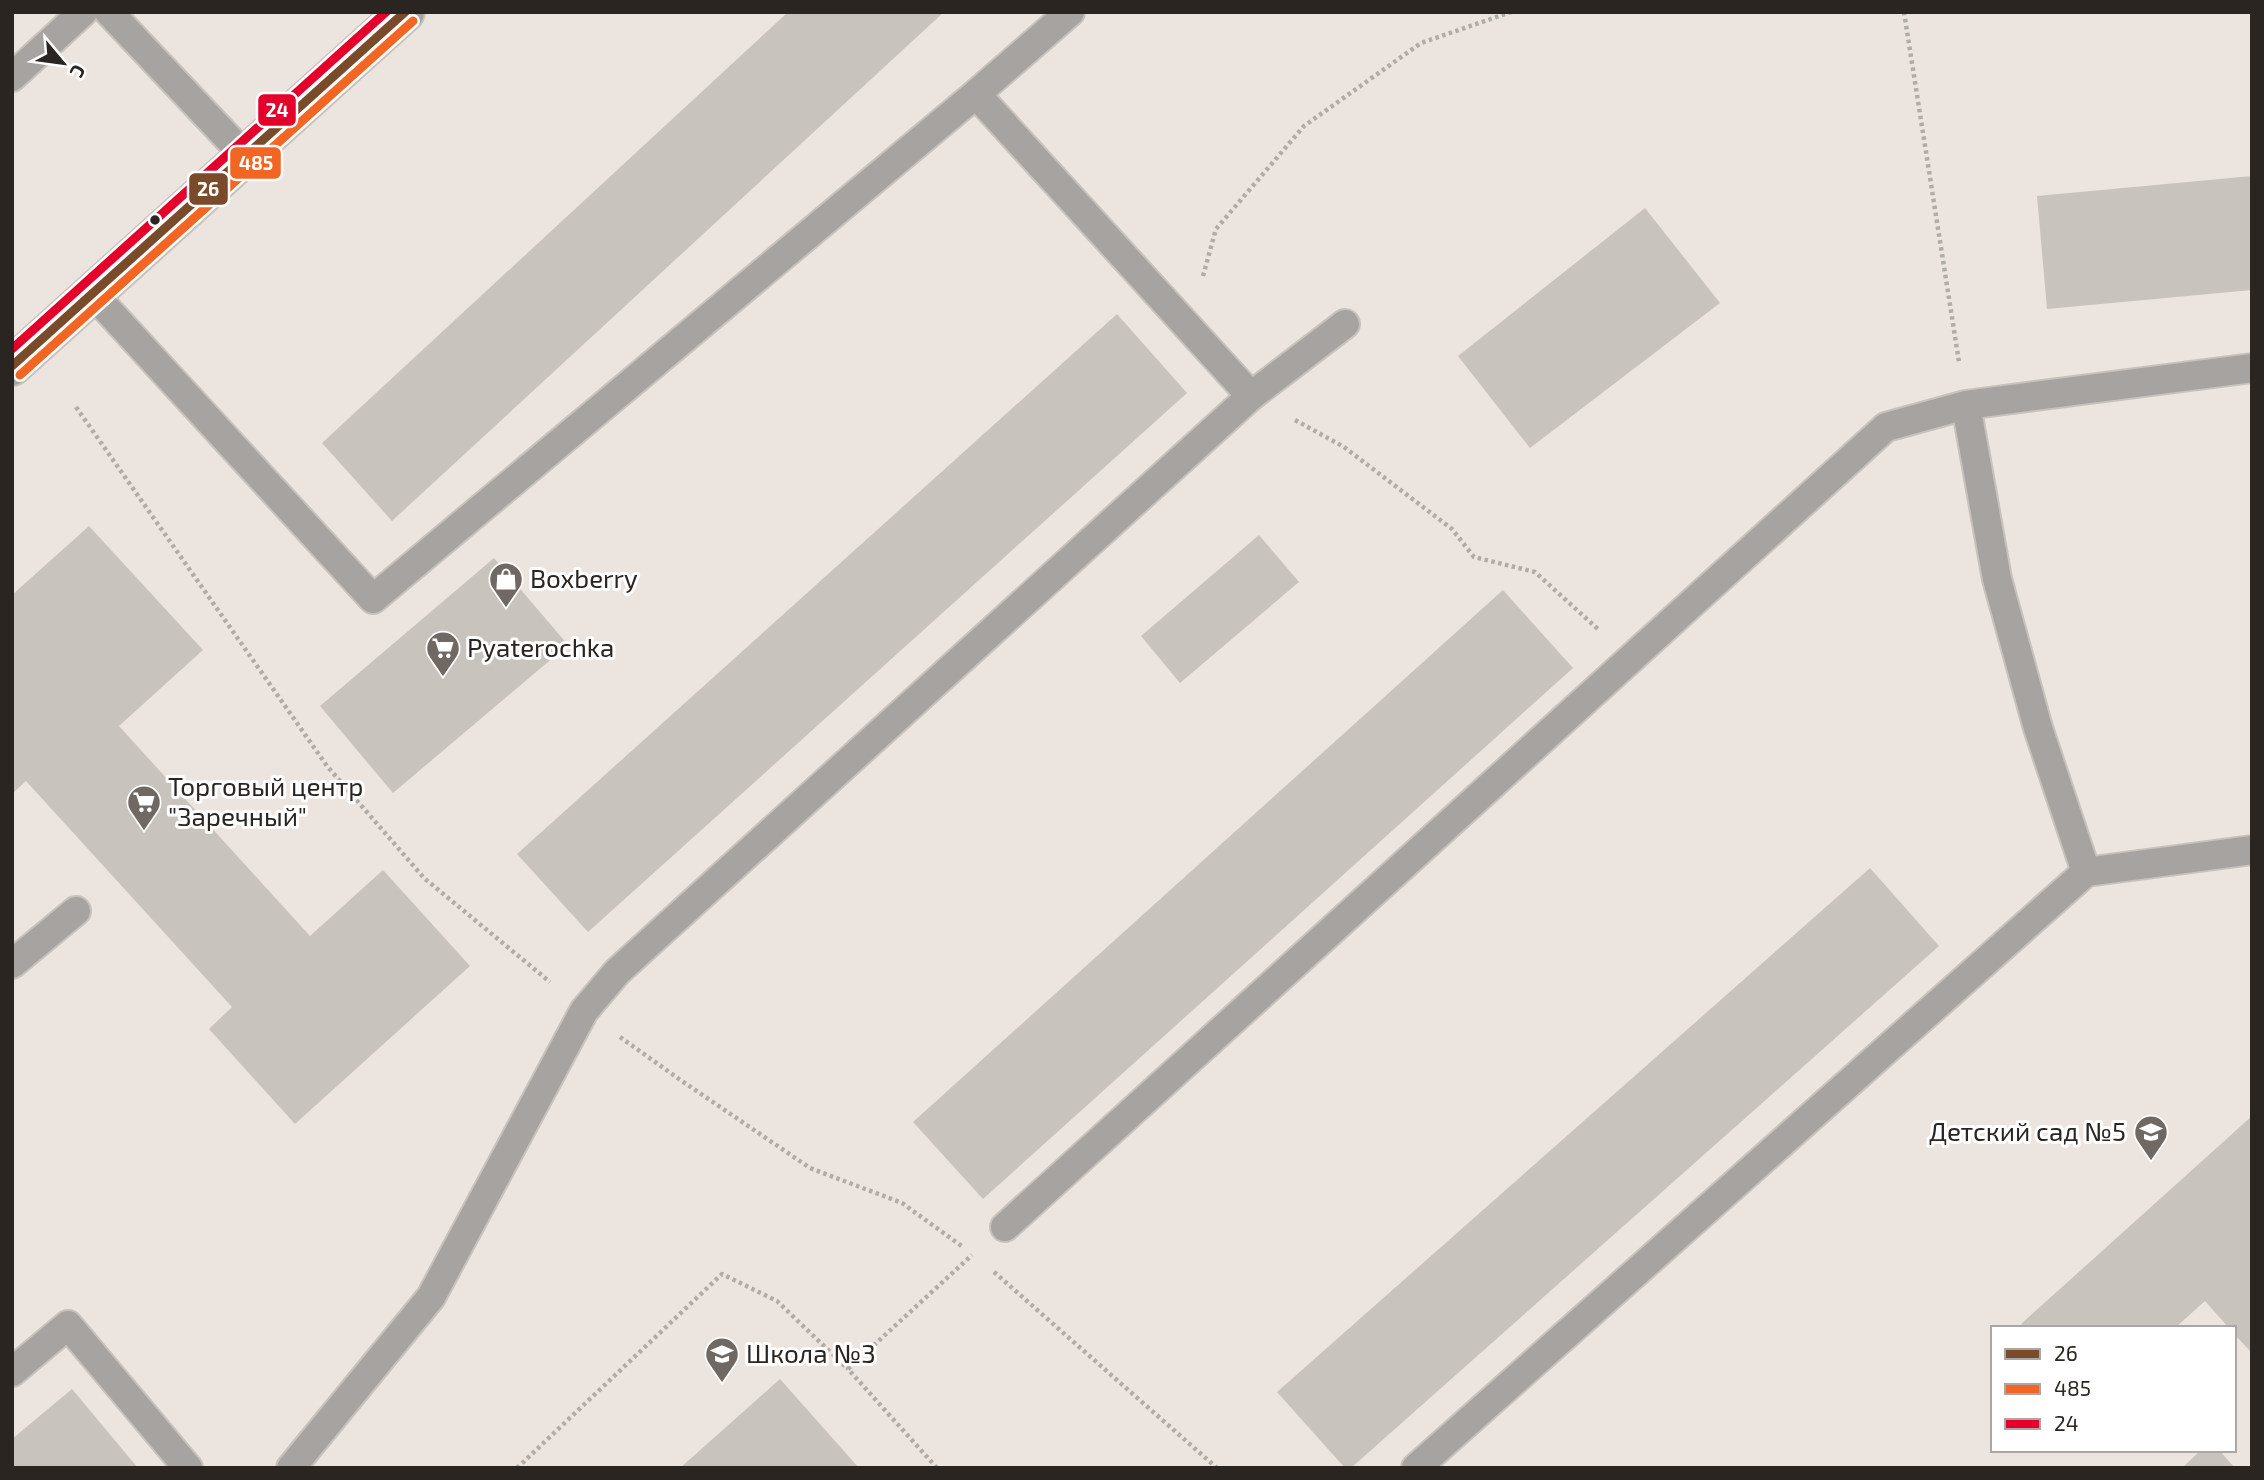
<svg xmlns="http://www.w3.org/2000/svg" width="2264" height="1480" font-family="'Exo 2',sans-serif">
	<rect width="100%" height="100%" fill="#ece4de"/>
	<path fill="#c9c3be" d="M788 12H944L392 521 322 443Z
		M2252 176V290L2047 309 2037 196Z
		M1645 208 1720 303 1530 448 1458 356Z
		M1117 314 1187 393 588 932 517 854Z
		M89 526 203 650 119 726 310 936 383 870 470 966 295 1124 209 1029 232 1007 26 781 12 794V595Z
		M1259 535 1299 582 1180 683 1141 636Z
		M494 558 568 645 393 793 320 706Z
		M1503 590 1573 668 983 1199 913 1122Z
		M1870 868 1939 946 1351 1468H1345L1277 1392Z
		M2252 1116V1353L2234 1334V1328H2229L2205 1301 2175 1328H2025L2021 1324Z
		M780 1379 859 1468H680Z
		M72 1389 138 1468H12V1439Z
		M2201 1450H2219L2235 1468H2182Z"/>
	<g fill="none" stroke-linecap="round" stroke-linejoin="round">
		<g stroke="#c8c2bd" stroke-width="32">
			<path id="service" d="M109 12 245 156
				M12 77 83 12
				M93 294 373 599 976 94 1070 12
				M1251 396 1345 324
				M1966 405 1997 579 2038 728 2086 872
				M12 964 76 911
				M1005 1227 1886 427 1966 405 2252 368
				M12 1372 68 1325 188 1468
				M291 1468 431 1297 584 1011 617 972 1251 396 976 94
				M1416 1468 2086 872 2252 850"/>
		</g>
		<g stroke="#c8c2bd" stroke-width="42">
			<path id="tertiary" d="M12 366 405 12"/>
		</g>
		<path stroke="#b0ada8" stroke-width="4.5" stroke-dasharray="3.5 3.5" stroke-linecap="butt" d="M1904 12 1959 362
			M1203 276 1216 229 1304 126 1421 43 1511 12
			M76 407 327 766 424 878 550 982
			M1295 420 1344 447 1452 529 1474 557 1535 572 1599 630
			M620 1037 679 1079 810 1168 902 1203 963 1247
			M994 1272 1217 1468
			M517 1468 722 1274 777 1301 848 1369
			M937 1468 848 1369 972 1255"/>
		<use href="#service" stroke="#a6a3a0" stroke-width="28"/>
		<use href="#tertiary" stroke="#a6a3a0" stroke-width="38"/>
		<g stroke="#fff" stroke-width="14">
			<path id="bus-1" d="M12 366 405 12"/>
		</g>
		<g stroke="#fff" stroke-width="14">
			<path id="bus-2" d="M20 375 413 21"/>
		</g>
		<g stroke="#fff" stroke-width="14">
			<path id="bus-3" d="M12 349 386 12"/>
		</g>
		<use href="#bus-1" stroke="#7a4b2a" stroke-width="9"/>
		<use href="#bus-2" stroke="#f26522" stroke-width="9"/>
		<use href="#bus-3" stroke="#e4002b" stroke-width="9"/>
	</g>
	<defs>
		<g id="shop-pin" transform="scale(1.75)"><path d="M0 17L-7.5 6A9.5 9.5 0 1 1 7.5 6Z" fill="#6f6863" stroke="#fff"/><path d="M-5-2.5h2.3a2.7 3.5 0 0 1 5.4 0H5L5.5 6h-11ZM-1.5-2.5h3a1.5 2.3 0 0 0-3 0Z" fill="#fff"/></g>
		<g id="supermarket-pin" transform="scale(1.75)"><path d="M0 17L-7.5 6A9.5 9.5 0 1 1 7.5 6Z" fill="#6f6863" stroke="#fff"/><path d="M-6-5.5h2.5l.6 2H6L4.5 2H-2.5L-4.4-4H-6ZM-1.5 3.2a1.3 1.3 0 1 0 .1 0ZM3 3.2a1.3 1.3 0 1 0 .1 0Z" fill="#fff"/></g>
		<g id="school-pin" transform="scale(1.75)"><path d="M0 17L-7.5 6A9.5 9.5 0 1 1 7.5 6Z" fill="#6f6863" stroke="#fff"/><path d="M0-5L7-2L0 1L-7-2ZM-4 1L0 2.5L4 1V4Q0 6-4 4Z" fill="#fff"/></g>
	</defs>
	<g fill-rule="evenodd">
		<use href="#shop-pin" x="506" y="579"/>
		<use href="#supermarket-pin" x="443" y="648"/>
		<use href="#supermarket-pin" x="144" y="802"/>
		<use href="#school-pin" x="2151" y="1132"/>
		<use href="#school-pin" x="722" y="1354"/>
	</g>
	<circle fill="#2b2521" stroke="#fff" stroke-width="2.5" cx="155" cy="220" r="6"/>
	<g text-anchor="middle" stroke-width="6" stroke-linejoin="round" paint-order="stroke">
		<g font-size="26" fill="#2b2521" stroke="#fff" text-anchor="start">
			<text x="530" y="588">Boxberry</text>
			<text x="467" y="657">Pyaterochka</text>
			<text x="168" y="796">Торговый центр<tspan x="168" dy="30">"Заречный"</tspan></text>
			<text x="2126" y="1141" text-anchor="end">Детский сад №5</text>
			<text x="746" y="1363">Школа №3</text>
		</g>
	</g>
	<g stroke="#fff" stroke-width="2.5">
		<rect x="257" y="93" width="40" height="34" rx="7" fill="#e4002b"/>
		<rect x="229" y="146" width="53" height="34" rx="7" fill="#f26522"/>
		<rect x="188" y="172" width="41" height="34" rx="7" fill="#7a4b2a"/>
	</g>
	<g font-size="19" text-anchor="middle" font-weight="bold" fill="#fff">
		<text x="277" y="117">24</text>
		<text x="256" y="170">485</text>
		<text x="208" y="196">26</text>
	</g>
	<rect width="2264" height="1480" fill="none" stroke="#2b2521" stroke-width="28"/>
	<rect x="1991" y="1326" width="245" height="126" fill="#ffffff" stroke="#aaa8a6" stroke-width="2"/>
	<rect x="2005" y="1349" width="35" height="10" fill="#7a4b2a" stroke="#aaa8a6" stroke-width="2"/>
	<text x="2054" y="1361" font-size="21" fill="#2b2521">26</text>
	<rect x="2005" y="1384" width="35" height="10" fill="#f26522" stroke="#aaa8a6" stroke-width="2"/>
	<text x="2054" y="1396" font-size="21" fill="#2b2521">485</text>
	<rect x="2005" y="1419" width="35" height="10" fill="#e4002b" stroke="#aaa8a6" stroke-width="2"/>
	<text x="2054" y="1431" font-size="21" fill="#2b2521">24</text>
	<g transform="translate(63 63) rotate(119)" stroke="#ffffff" stroke-width="5" paint-order="stroke">
	<path d="M0-5L12 26L0 18L-12 26Z" fill="#2b2521"/>
	<text y="-10" font-size="19" font-weight="bold" text-anchor="middle" fill="#2b2521">С</text>
	</g>
</svg>
